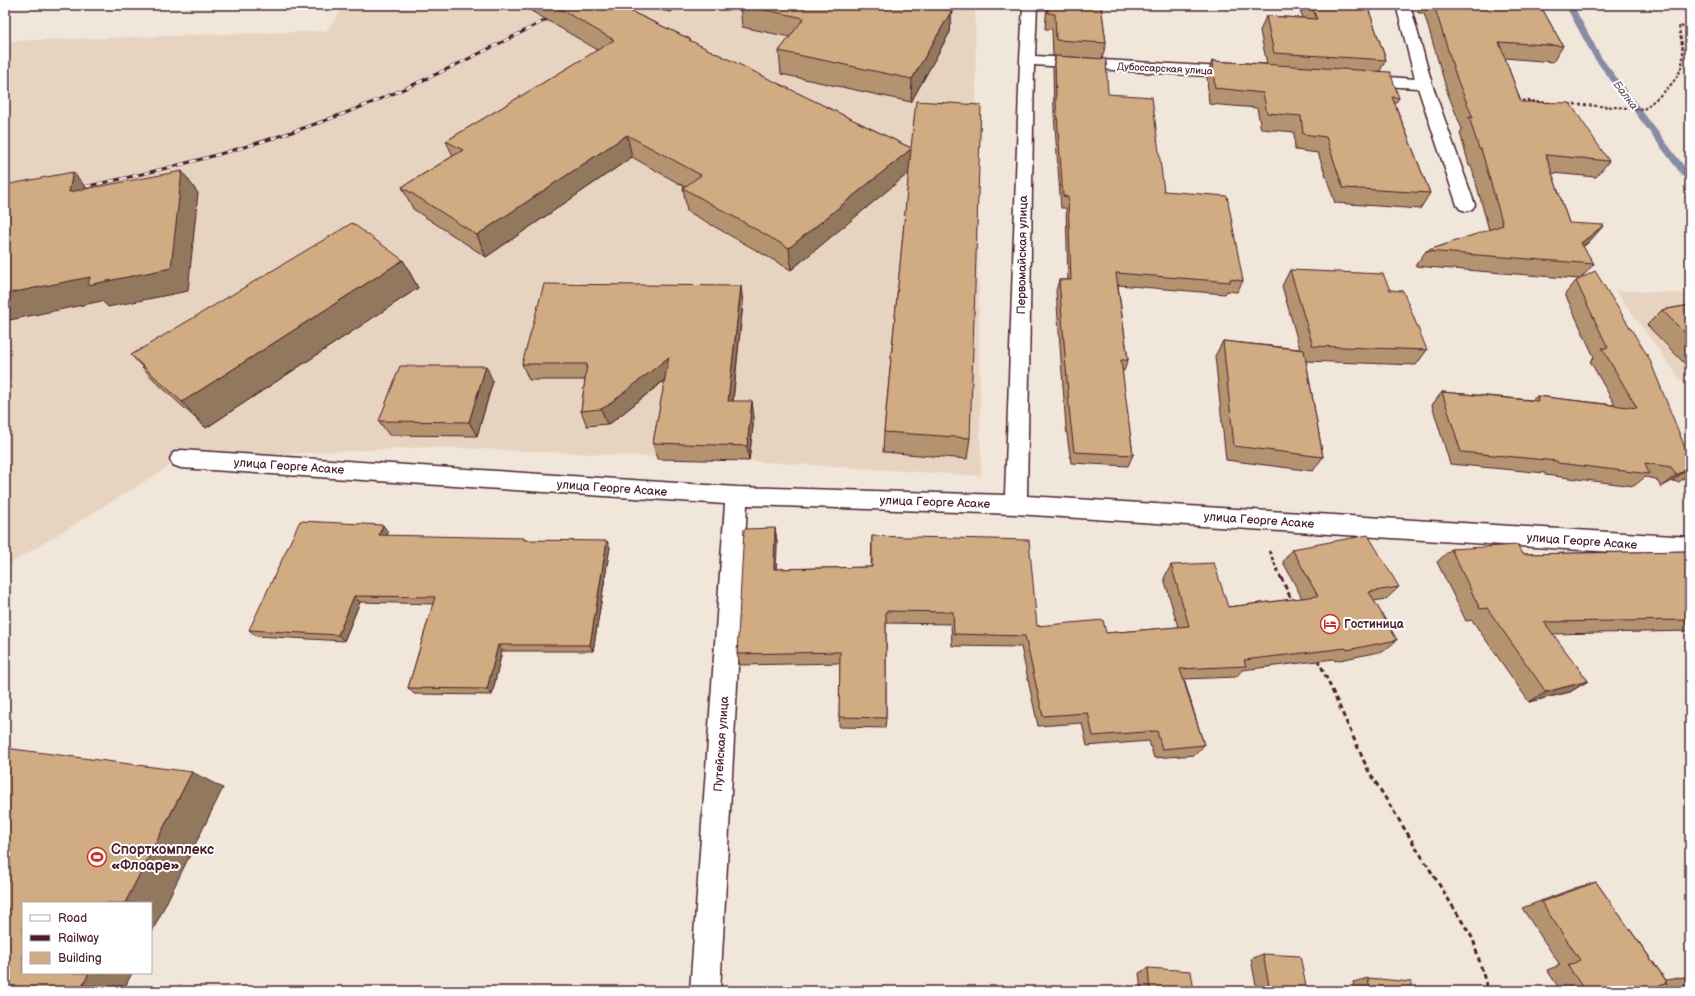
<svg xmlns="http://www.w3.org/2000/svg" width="1695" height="996" font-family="'Balsamiq Sans',sans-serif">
	<rect width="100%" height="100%" fill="#f1e6da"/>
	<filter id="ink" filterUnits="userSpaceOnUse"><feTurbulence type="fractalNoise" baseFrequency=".025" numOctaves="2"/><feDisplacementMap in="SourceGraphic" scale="8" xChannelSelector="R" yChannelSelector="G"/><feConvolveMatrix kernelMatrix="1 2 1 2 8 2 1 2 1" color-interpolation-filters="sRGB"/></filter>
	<g filter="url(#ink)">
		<path fill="#e7d4c0" d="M346 5H975L981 476 749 461 435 447 181 459 5 567V41L326 31Z
			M1615 290 1690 294V393Z"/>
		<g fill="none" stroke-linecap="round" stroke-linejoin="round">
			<path fill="#878ba5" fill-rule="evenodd" d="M1565 5H1573L1601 57 1690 174V183L1687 182 1594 58Z"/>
			<g stroke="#4a1f2b" stroke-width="3">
				<path id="street" d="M1023 5H1037L1035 56 1239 68 1244 70 1247 73 1244 76 1239 78 1034 65 1027 496 1690 537V557L1016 514 747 505 720 991H690L725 504 181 468 173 465 170 459 173 453 181 450 737 487 1005 495 1020 60Z
					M1396 5H1410L1432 84 1475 205 1472 209 1466 211 1460 209 1457 205 1418 88 1363 85 1358 83 1355 80 1358 77 1363 75 1415 79Z"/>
			</g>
			<path stroke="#4a1f2b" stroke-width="2" stroke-dasharray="3 2" stroke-linecap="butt" d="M1517 100 1552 103
				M1569 104 1644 109C1658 97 1678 83 1682 64 1685 52 1680 38 1679 26L1690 28"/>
			<path stroke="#4a1f2b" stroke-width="2.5" stroke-dasharray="3.5 3" stroke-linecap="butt" d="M1269 551 1281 578"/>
			<path stroke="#4a1f2b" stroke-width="3" stroke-dasharray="5 3.5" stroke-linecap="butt" d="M1281 577 1292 601
				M1318 659 1368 770 1473 939 1488 991"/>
			<use href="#street" fill="#fff" fill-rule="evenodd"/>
			<g stroke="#4a1f2b" stroke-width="3">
				<path id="rail" d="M74 189C167 170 259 146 348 112 416 86 481 53 546 20"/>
			</g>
			<use href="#rail" stroke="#fff" stroke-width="2" stroke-dasharray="6" stroke-linecap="butt"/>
		</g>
		<path fill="#b49370" stroke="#4a1f2b" d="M521 5H617L690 39V41L911 148 970 438 967 459 883 452 884 432 909 172 791 270 687 211 683 188 685 187 632 157 486 257 413 209 402 187 453 156 446 141 598 50Z
			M637 5H683L670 12Z
			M740 5H927L952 10 950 32 911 102 781 74 779 51 790 37 742 27Z
			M1047 5H1101L1106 43 1102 59 1053 56 1052 29H1045Z
			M1298 5H1367L1386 60 1380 71 1399 98 1395 104 1430 193 1420 209 1335 203 1318 153 1295 150 1294 132 1261 129 1257 108 1209 104 1207 77 1212 61 1267 64 1260 31 1266 16 1303 18Z
			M1418 5H1540L1563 46 1553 62 1505 58 1521 102 1609 161 1596 177 1552 173 1569 223 1590 241 1583 247 1594 264 1581 278 1690 460V473L1679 482 1672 481 1661 487 1656 479 1645 477 1634 486 1545 475V473L1450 464 1432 405 1442 392 1532 400 1537 396 1615 405 1590 361 1594 357 1565 294 1576 281 1579 279 1415 266 1426 251 1489 230 1471 165H1469L1460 133 1462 129 1448 94 1424 13H1418Z
			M1629 5H1649L1646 8Z
			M1055 56 1108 94 1164 191 1243 281 1237 292 1227 291 1225 294 1118 285 1128 360 1124 371H1122L1133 455 1128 466 1071 463 1066 427 1056 291 1059 280H1068L1066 208H1061L1054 114 1053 68Z
			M403 260 418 288 206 428 156 382 131 355Z
			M1290 270 1390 290 1427 350 1416 365 1306 361 1323 457 1313 471 1226 460 1215 356 1223 341 1300 349 1282 286Z
			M743 303 733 401 754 417 749 461 657 459 653 443 665 380 612 422 607 424 587 426 581 411 585 380H529L522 364Z
			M1690 305V369L1647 325 1662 310Z
			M493 381 477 436 389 435 379 421Z
			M775 528 777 542 776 569 871 567 872 536 1037 626 1106 633 1178 627 1164 578 1171 565 1228 607 1302 598 1283 562 1292 549 1399 587 1386 599 1374 601 1397 640 1384 651 1335 661 1334 659 1242 670 1236 677 1184 679 1204 745 1195 755 1154 758 1149 741 1087 746 1082 723 1038 726 1021 647 952 646 951 624 886 623V718L885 728 839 727 840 663 740 665 737 654Z
			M388 532 387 536 526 540 610 547 593 651H502L492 695 414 694 408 688 433 604 360 602 344 641 256 636 249 630Z
			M1451 549 1522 554 1690 551V631L1552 634 1588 681 1570 692 1529 702 1472 620 1466 621 1437 562Z
			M1596 882 1666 980 1690 976V991H1669L1666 983 1646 991H1561L1547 970 1560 965 1522 908 1575 888Z
			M1263 954 1307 991H1257L1251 959Z
			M1148 968 1194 991H1141L1139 973Z
			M1368 978 1413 991H1354L1353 982Z"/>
		<path fill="#92785b" stroke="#4a1f2b" d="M669 5H683L670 12Z
			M952 10 950 32 911 102 912 79Z
			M627 135 632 157 486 257 477 235Z
			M911 149 910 172 791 270 789 248Z
			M182 171 198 193 188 291 108 307 102 301 5 321V294Z
			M73 172 92 195 69 192Z
			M1604 225 1590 241 1568 258 1581 243Z
			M403 260 418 288 206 428 182 402Z
			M741 286 743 303 731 417 728 401Z
			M669 357 673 373 612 422 607 424 601 409Z
			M486 366 493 381 477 436 469 422Z
			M752 401 754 417 749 461 747 446Z
			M1688 469 1672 481 1661 487 1676 475Z
			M383 525 388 532 384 542 379 535Z
			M775 528 777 542 776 582 774 569Z
			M607 541 610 547 593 651 590 645Z
			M354 596 360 602 344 641 338 635Z
			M498 645 502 651 492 695 487 689Z
			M1588 681 1570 692 1529 702 1546 692Z
			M192 772 223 788 151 934V903H125Z
			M89 973H132L123 991H80Z"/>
		<path fill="#d1ab82" stroke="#4a1f2b" d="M553 5H617L690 39 689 40 911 148 916 101 981 105 970 438 884 432 911 149 789 248 683 188 701 175 627 135 477 235 402 187 463 150 446 141 614 40Z
			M742 5H927L952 10 912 79 779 51 804 18Z
			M1048 5H1101L1106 43 1056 40 1055 14 1048 13Z
			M1311 5H1367L1386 60 1274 53 1266 16 1317 19Z
			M1434 5H1540L1563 46 1499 42 1521 102 1570 103 1609 161 1546 155 1569 223 1604 225 1581 243 1594 264 1426 251 1503 225 1481 149H1479L1469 117 1473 118 1457 79Z
			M1055 56 1106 59 1108 94 1152 97 1164 191 1227 196 1243 281 1230 279V282L1116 273 1128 360H1121L1133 455 1074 452 1070 417 1059 280H1071L1068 197 1063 196 1056 102Z
			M1212 61 1390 72 1399 98 1392 97 1430 193 1343 188 1326 137 1303 134 1301 116 1267 113 1263 93 1215 88Z
			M182 171 171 268 88 285 90 277 5 294V185L73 172 69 192Z
			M352 223 403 260 182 402 131 355Z
			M1290 270 1383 274 1390 290 1403 291 1427 350 1313 346Z
			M1595 271 1649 358 1690 460V469H1688L1676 475 1671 467 1645 463 1649 474 1558 463 1557 461 1461 452 1442 392 1538 401 1537 396 1637 408 1602 348H1608L1576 281Z
			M544 284 741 286 728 401H752L747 446 653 443 669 357 607 406 601 409 581 411 587 364H522Z
			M1690 305V338L1662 310Z
			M1223 341 1304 350 1323 457 1234 446Z
			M400 366H486L469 422 379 421Z
			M300 521 383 525 379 535 524 538V540L607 541 590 645H498L487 689 408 688 435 597 354 596 338 635 249 630Z
			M775 528 774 569 872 567V536L1029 540 1037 626 1103 620 1106 633 1189 626 1171 565 1214 563 1228 607 1318 596 1292 549 1368 535 1399 587 1369 592 1397 640 1347 650 1346 648 1244 660 1246 666 1180 669 1204 745 1162 749 1157 731 1093 736 1088 713 1043 716 1025 636 954 634 953 612 886 611V718L839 717 840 652 737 654 744 529Z
			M1517 545 1522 554 1690 551V620L1544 622 1588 681 1546 692 1487 608 1480 609 1451 549Z
			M5 748 192 772 125 903H23V973H89L80 991H5Z
			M1596 882 1667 982 1646 991H1585L1568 966 1580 960 1541 902Z
			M1263 954 1300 956 1307 991H1270Z
			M1148 968 1191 971 1194 991H1150Z
			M1368 978 1411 982 1413 991H1370Z"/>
	</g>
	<defs>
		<g id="hotel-ring" transform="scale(1)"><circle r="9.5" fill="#fff" stroke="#c8321e" stroke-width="1.5"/><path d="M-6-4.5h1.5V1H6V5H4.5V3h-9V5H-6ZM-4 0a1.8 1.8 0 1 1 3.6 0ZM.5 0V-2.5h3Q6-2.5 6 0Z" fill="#c8321e"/></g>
		<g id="stadium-ring" transform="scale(1)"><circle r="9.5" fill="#fff" stroke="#c8321e" stroke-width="1.5"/><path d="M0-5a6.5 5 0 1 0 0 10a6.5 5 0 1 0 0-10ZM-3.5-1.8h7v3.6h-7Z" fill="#c8321e"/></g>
	</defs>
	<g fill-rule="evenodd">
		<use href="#hotel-ring" x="1330" y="624"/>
		<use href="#stadium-ring" x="97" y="857"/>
	</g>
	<g text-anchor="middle" stroke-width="4" stroke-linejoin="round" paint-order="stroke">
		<g font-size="10" fill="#4a1f2b" stroke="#fff">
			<text transform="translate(1165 68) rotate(3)" y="4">Дубоссарская улица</text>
		</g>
		<g font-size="11" font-style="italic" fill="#685568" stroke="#fff">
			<text transform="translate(1626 95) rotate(53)" y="4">Балка</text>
		</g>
		<g font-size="12" fill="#4a1f2b" stroke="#fff">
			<text transform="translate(1022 255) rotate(-89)" y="4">Первомайская улица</text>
			<text transform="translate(289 466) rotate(4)" y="4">улица Георге Асаке</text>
			<text transform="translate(612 488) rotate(4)" y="4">улица Георге Асаке</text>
			<text transform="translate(935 502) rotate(2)" y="4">улица Георге Асаке</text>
			<text transform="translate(1259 520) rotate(4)" y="4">улица Георге Асаке</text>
			<text transform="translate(1582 541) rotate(4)" y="4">улица Георге Асаке</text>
			<text transform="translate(721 744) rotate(-86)" y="4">Путейская улица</text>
		</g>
		<g font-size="12" font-weight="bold" fill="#4a1f2b" stroke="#fff" text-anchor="start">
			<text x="1344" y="628">Гостиница</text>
		</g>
		<g font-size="14" font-weight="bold" fill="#4a1f2b" stroke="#fff" text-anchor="start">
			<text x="111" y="854">Спорткомплекс<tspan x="111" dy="16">«Флоаре»</tspan></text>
		</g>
	</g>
	<rect width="1695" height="996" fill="none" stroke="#fff" stroke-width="20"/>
	<rect x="10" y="10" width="1675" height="976" fill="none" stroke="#4a1f2b" stroke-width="1.5" filter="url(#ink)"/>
	<rect x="22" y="902" width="130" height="72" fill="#ffffff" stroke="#b7a5aa"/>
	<rect x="30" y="915" width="20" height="6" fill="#ffffff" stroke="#b7a5aa"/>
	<text x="58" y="922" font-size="12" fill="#4a1f2b">Road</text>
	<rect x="30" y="935" width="20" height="6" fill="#4a1f2b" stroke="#b7a5aa"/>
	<text x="58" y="942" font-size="12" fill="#4a1f2b">Railway</text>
	<rect x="30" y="952" width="20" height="12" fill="#d1ab82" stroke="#b7a5aa"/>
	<text x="58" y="962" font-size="12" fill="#4a1f2b">Building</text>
</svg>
